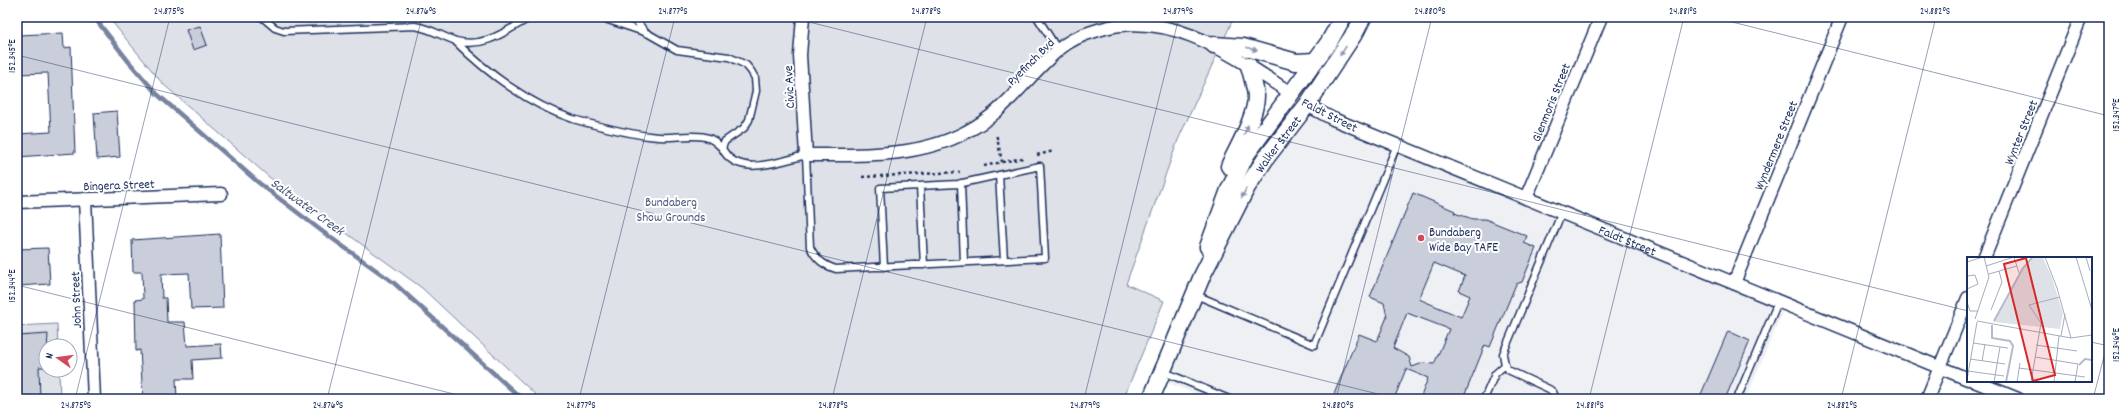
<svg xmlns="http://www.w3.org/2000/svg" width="2126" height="416" font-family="Dekko,sans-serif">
	<rect width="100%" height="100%" fill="#fff"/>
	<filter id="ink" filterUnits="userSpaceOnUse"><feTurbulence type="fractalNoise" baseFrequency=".025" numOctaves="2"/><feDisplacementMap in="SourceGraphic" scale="8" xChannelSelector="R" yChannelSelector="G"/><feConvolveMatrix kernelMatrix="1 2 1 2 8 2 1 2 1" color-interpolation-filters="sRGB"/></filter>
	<g filter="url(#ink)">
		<path fill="#eff0f4" d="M1307 106 1785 306 1746 399H1208L1160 380 1248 189Z"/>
		<path fill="#dee1e7" stroke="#7c88a2" d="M108 17H1234L1178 140 1126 284 1164 301 1123 399H540L422 288 269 177 163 84Z
			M57 324 58 346H46V370H59L60 399H17V326Z"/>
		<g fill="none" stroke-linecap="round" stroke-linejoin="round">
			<path stroke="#77839f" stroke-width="4.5" d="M94 17 129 62 157 94 196 128 259 183 323 232 394 283 522 399"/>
		</g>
		<path fill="#caceda" stroke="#1b2f5e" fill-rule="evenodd" d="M200 26 207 45 193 50 186 30Z
			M63 33 64 48 71 47 75 153 17 157V134L51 132 48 73 17 74 18 35Z
			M117 111 120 157 97 159 94 113Z
			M1413 193 1455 211 1454 213 1473 219H1485L1527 236 1524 243 1536 248 1522 282 1516 284 1490 347 1485 345 1463 399H1420L1428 378 1406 369 1394 399H1332L1359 334 1377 341 1387 317 1384 303 1370 297ZM1434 263 1465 276 1459 291 1470 296 1461 317 1419 299ZM1407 313 1449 329 1434 364 1423 363 1412 367 1409 357 1393 348Z
			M220 234 223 308 191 309 189 273 161 274 162 298H166L167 322H185L187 346 221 344 222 358 192 360 193 379H176L177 399H143L140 350 136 351 135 300 143 299 142 272H133L132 240Z
			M48 248 50 284 17 286V249Z
			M1728 331 1750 341 1725 399H1699Z
			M48 334 46 367H39L40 398 17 399V336Z"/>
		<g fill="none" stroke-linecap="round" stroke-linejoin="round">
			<g stroke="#1b2f5e" stroke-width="9">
				<path id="lane" d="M262 17 275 28 284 31 415 26C432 29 441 36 456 41 485 49 507 30 531 17
					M633 17 646 33
					M1037 17 1058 50
					M455 41C487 73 530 105 573 119 601 127 631 135 659 137 674 138 691 134 705 137 712 138 717 143 722 148L725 141 744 128 749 120 756 91 755 78 751 71 746 65 729 57 677 50 647 33 599 17
					M722 148C737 179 780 161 806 155L810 247C816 259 823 265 836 269L1045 258 1040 166 958 184 880 188 884 267
					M999 175 1004 260
					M961 183 964 262
					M920 186 924 265
					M1196 295 1314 345 1397 145
					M1164 372 1229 399
					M1484 399 1495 374 1505 365
					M1556 399 1553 392 1549 389 1508 370 1505 365 1503 354 1562 212
					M1737 399 1778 302"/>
			</g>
			<g stroke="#1b2f5e" stroke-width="15">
				<g id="street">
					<path d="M803 17 800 55 806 155C859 155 918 158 966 132 1007 111 1024 79 1058 50 1069 40 1084 34 1098 30 1170 7 1235 57 1292 94"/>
					<path id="s1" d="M1307 105 1333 119 1968 379"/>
					<path d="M1526 198 1601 17"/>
					<path d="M85 199 94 399"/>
					<path d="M17 202 221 194"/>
					<path d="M1984 258 2081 17"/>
					<path d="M1734 283 1842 17"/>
					<path d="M1974 381 2018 399"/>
					<path d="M1927 399 1968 298"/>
				</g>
			</g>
			<g stroke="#1b2f5e" stroke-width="19">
				<g id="secondary">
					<path d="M1214 45 1243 47 1296 62 1315 61"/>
					<path d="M1229 166C1238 147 1256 117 1256 96 1255 86 1252 76 1249 66"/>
					<path d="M1208 247 1229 190 1246 155 1329 42 1343 17"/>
					<path id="s2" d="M1151 399 1202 276 1247 187 1266 158 1307 105 1356 31 1363 17"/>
				</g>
			</g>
			<path stroke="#1b2f5e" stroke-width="2.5" stroke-dasharray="3 3" stroke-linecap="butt" d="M1037 155 1054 151
				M1002 162 1023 158
				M984 166 1002 162 996 133
				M862 177 960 172"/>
			<use href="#lane" stroke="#fff" stroke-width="6"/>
			<use href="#street" stroke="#fff" stroke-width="12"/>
			<use href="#secondary" stroke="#fff" stroke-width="16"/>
		</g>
		<defs><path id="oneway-solid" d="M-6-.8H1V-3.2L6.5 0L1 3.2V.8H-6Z"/></defs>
		<g fill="#8d97ae">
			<use href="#oneway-solid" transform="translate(1252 49) rotate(16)"/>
			<use href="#oneway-solid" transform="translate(1343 51) rotate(124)"/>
			<use href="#oneway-solid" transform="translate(1246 130) rotate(-66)"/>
			<use href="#oneway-solid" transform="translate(1244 193) rotate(115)"/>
		</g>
	</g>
	<path fill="none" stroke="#1b2f5e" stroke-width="1" stroke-opacity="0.45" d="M789 17 1968 311M1712 17 2109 116M17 55 1398 399M17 285 474 399M2091 342 2109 346M75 399 170 17M327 399 422 17M579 399 675 17M832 399 927 17M1084 399 1179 17M1336 399 1432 17M1589 399 1684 17M1841 399 1936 17M2093 399 2109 337"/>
	<circle fill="#d1495b" stroke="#fff" stroke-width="1.5" cx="1421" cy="238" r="4"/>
	<g text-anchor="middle" stroke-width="4" stroke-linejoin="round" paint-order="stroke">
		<g font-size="13" fill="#1b2f5e" stroke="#fff">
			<text transform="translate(1030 61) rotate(-45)" y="5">Pyefinch Bvd</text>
			<text transform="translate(788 87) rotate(-93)" y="5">Civic Ave</text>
			<text transform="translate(1550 102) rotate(-68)" y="5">Glenmoris Street</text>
			<text transform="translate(1330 114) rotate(27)" y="5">Faldt Street</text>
			<text transform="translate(2020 132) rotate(-68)" y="5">Wynter Street</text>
			<text dy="5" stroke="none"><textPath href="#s2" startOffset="286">Walker Street</textPath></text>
			<text transform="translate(1775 145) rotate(-68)" y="5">Wyndermere Street</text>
			<text transform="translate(119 184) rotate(-2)" y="5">Bingera Street</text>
			<text dy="5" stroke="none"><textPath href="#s1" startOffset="348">Faldt Street</textPath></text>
			<text transform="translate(75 300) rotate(-92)" y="5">John Street</text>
		</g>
		<g font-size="13" fill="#4c5c80" stroke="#fff">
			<text x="671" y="206">Bundaberg<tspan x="671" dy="15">Show Grounds</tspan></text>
		</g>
		<g font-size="13" fill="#1b2f5e" stroke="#fff" text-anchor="start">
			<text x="1429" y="236">Bundaberg<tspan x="1429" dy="15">Wide Bay TAFE</tspan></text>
		</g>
		<g font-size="14" font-style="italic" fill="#49597e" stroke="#fff">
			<text transform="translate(308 206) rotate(36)" y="5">Saltwater Creek</text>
		</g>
	</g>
	<g transform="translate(1967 257)">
		<rect width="125" height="125" fill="#fff"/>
		<path d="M67 1H76L84 18 96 56 93 72 27 65 57 11Z" fill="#dee1e7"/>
		<path fill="none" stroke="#b5bbca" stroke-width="2" d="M27 64 56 11 66 0M25 68V81L43 84 46 89 39 125M112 108 118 102 125 103"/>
		<path fill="none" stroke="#a4acbf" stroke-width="1" d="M47 0 52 16M78 0 90 31 104 81M109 0 125 53M119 0 123 14M0 5 16 0M19 9 47 0M22 17 50 9M0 19 8 18 11 27 0 32M0 45 3 54H11M24 53 35 25 32 14M8 62 22 20 17 0M10 64 104 81 125 78M94 79 98 57M6 86 41 91M69 88 110 94M68 100 111 107 108 125M3 102 38 107M15 104 18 87M52 111 118 120M1 114 37 119M0 123 10 65M27 125 33 90M50 125 53 106M64 125 74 66 62 48 93 40M87 125 92 79"/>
		<path fill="#d62828" fill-opacity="0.15" stroke="#d62828" stroke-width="2" d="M59 1 88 118 66 124 37 7Z"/>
		<rect width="125" height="125" fill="none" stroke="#1b2f5e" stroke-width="2"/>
	</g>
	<rect width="2126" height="416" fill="none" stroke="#fff" stroke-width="44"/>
	<g transform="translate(58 358) rotate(284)"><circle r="19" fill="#ffffff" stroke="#a4acbf"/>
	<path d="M0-3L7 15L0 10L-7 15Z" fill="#d1495b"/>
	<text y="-6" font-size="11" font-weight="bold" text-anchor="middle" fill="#1b2f5e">N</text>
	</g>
	<rect x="22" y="22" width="2082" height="372" fill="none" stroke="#1b2f5e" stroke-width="1.5"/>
	<g font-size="10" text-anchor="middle" fill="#1b2f5e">
		<text x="169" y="14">24.875°S</text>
		<text x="421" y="14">24.876°S</text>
		<text x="673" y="14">24.877°S</text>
		<text x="926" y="14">24.878°S</text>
		<text x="1178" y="14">24.879°S</text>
		<text x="1430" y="14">24.880°S</text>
		<text x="1683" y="14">24.881°S</text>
		<text x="1935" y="14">24.882°S</text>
		<text transform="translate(11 56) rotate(-90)" y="4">152.345°E</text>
		<text transform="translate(2115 115) rotate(-90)" y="4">152.347°E</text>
		<text transform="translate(11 286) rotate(-90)" y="4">152.344°E</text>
		<text transform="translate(2115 345) rotate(-90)" y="4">152.346°E</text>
		<text x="76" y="408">24.875°S</text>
		<text x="328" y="408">24.876°S</text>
		<text x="581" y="408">24.877°S</text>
		<text x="833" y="408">24.878°S</text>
		<text x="1085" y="408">24.879°S</text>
		<text x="1338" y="408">24.880°S</text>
		<text x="1590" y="408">24.881°S</text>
		<text x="1842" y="408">24.882°S</text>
	</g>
</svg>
